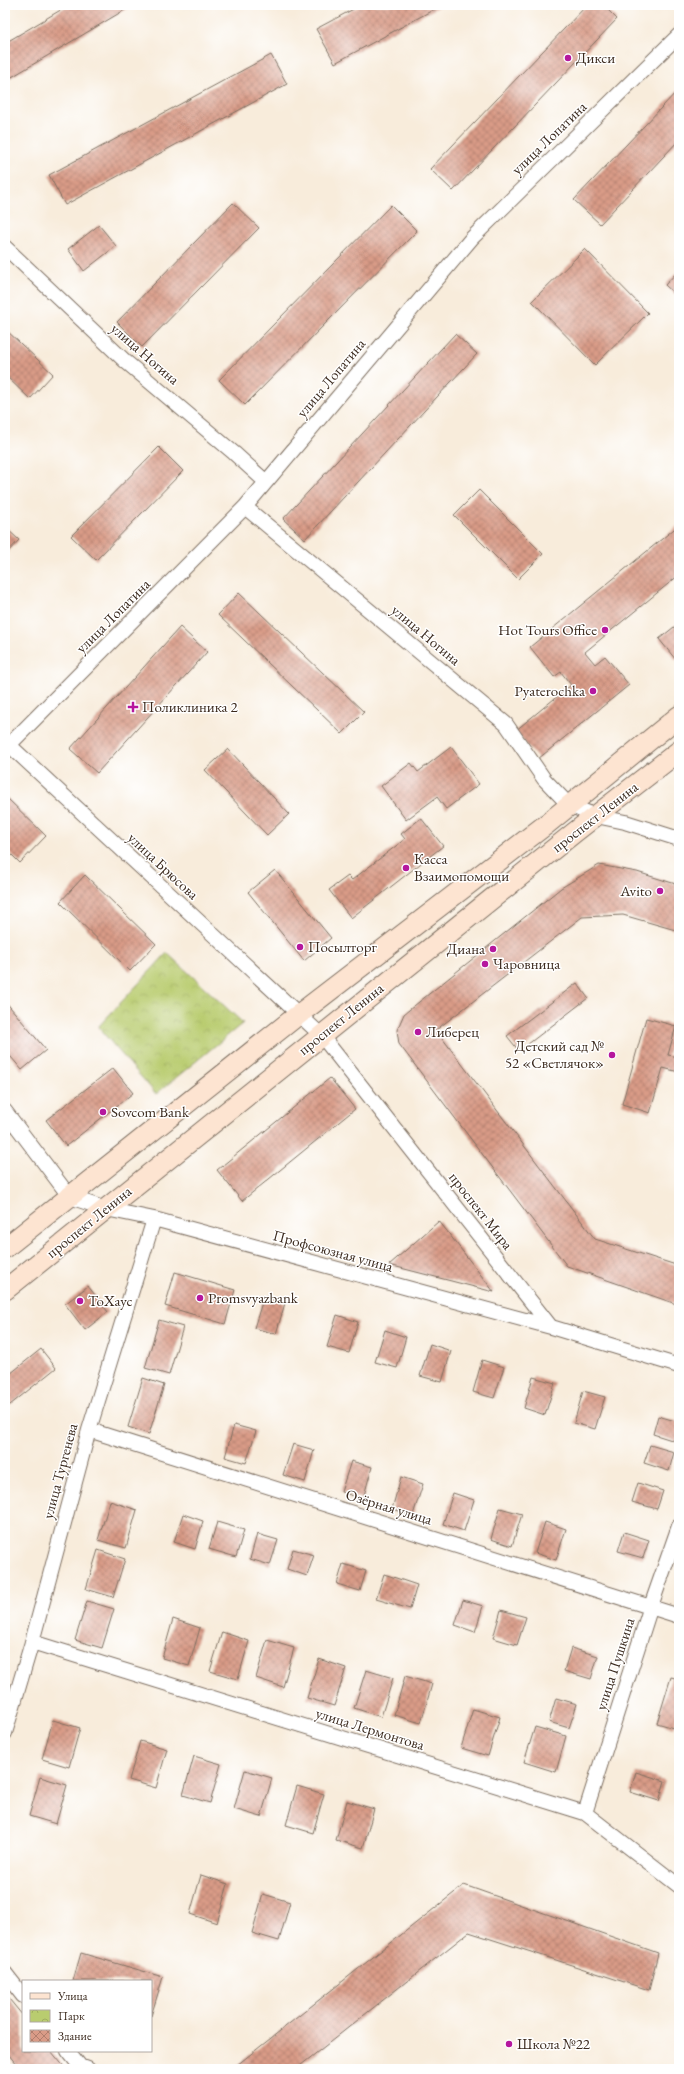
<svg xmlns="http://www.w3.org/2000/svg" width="684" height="2074" font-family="'EB Garamond',serif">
	<defs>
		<pattern id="park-crowns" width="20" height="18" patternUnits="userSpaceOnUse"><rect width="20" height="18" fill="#b9cc6f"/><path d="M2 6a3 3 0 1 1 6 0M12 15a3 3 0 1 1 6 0" fill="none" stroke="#a0af60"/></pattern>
		<pattern id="building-cross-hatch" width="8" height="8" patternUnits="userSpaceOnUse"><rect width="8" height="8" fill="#d99b87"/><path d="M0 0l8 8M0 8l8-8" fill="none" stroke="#b17f6e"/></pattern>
	</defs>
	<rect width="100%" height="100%" fill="#fff"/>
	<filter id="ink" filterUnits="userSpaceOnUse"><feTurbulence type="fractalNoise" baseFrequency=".025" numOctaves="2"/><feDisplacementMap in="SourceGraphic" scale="8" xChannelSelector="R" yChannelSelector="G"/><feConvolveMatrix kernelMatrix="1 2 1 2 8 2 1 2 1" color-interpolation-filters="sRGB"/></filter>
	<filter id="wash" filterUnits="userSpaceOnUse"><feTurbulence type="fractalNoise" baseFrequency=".012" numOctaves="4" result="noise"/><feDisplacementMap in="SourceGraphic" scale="16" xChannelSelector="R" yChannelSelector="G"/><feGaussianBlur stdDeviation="0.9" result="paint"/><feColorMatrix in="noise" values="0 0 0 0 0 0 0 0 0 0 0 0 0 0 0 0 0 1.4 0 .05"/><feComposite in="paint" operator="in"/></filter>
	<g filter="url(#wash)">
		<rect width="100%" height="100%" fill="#f8ecdb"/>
		<path fill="url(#park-crowns)" stroke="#7a7b46" d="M167 953 243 1023 156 1094 98 1027Z"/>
		<g id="blocks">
			<path fill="url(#building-cross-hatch)" d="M69 5H133L5 81V43Z
				M361 5H442L335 63 316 29Z
				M587 5H603L617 19 453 191 430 169Z
				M271 55 287 84 65 205 49 175Z
				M679 89V140L600 224 574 200Z
				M233 203 259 228 142 347 117 322Z
				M391 205 417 231 245 405 219 380Z
				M99 225 116 246 84 271 68 249Z
				M585 249 648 313 595 365 532 301Z
				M679 270V298L665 285Z
				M5 329 53 374 30 399 5 375Z
				M455 334 477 354 305 539 283 519Z
				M159 447 183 471 96 560 71 536Z
				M479 490 543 554 518 579 454 515Z
				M679 525V575L585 652 595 664 605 656 629 685 538 759 515 731 571 685 561 672 554 677 530 647Z
				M5 527 19 540 5 555Z
				M239 593 364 712 342 734 218 615Z
				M679 623V657L676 660 659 639Z
				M180 627 207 652 97 773 70 749Z
				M451 747 479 784 446 809 437 797 406 820 381 786 411 763 418 772Z
				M228 749 289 814 267 835 205 770Z
				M5 796 46 836 20 863 5 848Z
				M421 818 443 846 351 918 329 890 348 876 352 880 405 839 401 834Z
				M599 865 637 872 679 885V931L623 915 582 917 436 1030 595 1239 679 1266V1305L567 1266 399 1044 397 1030 404 1014 561 888Z
				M275 870 331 938 304 961 248 892Z
				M85 875 156 944 130 971 60 902Z
				M577 983 588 998 519 1051 507 1036Z
				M5 1001 46 1050 22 1070 5 1050Z
				M646 1018 676 1026 668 1055 679 1057V1072L663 1068 650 1113 622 1104Z
				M113 1068 133 1093 66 1146 46 1120Z
				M330 1078 355 1109 242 1201 217 1170Z
				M439 1221 494 1292 389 1265Z
				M175 1272 235 1290 225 1324 165 1306Z
				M88 1286 108 1312 85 1330 65 1304Z
				M264 1296 285 1303 276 1334 254 1328Z
				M337 1315 358 1322 349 1353 327 1347Z
				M159 1320 183 1327 169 1375 145 1368Z
				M385 1330 406 1337 397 1368 375 1362Z
				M430 1344 451 1351 442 1382 420 1376Z
				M41 1349 56 1368 5 1409V1378Z
				M482 1360 504 1367 494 1398 473 1392Z
				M533 1377 555 1383 545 1415 524 1408Z
				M143 1378 164 1385 149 1434 128 1427Z
				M583 1391 605 1397 595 1429 574 1423Z
				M658 1416 679 1422 678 1442 653 1434Z
				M234 1425 256 1431 246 1463 225 1457Z
				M293 1444 314 1450 305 1482 283 1475Z
				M650 1445 674 1452 669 1471 644 1463Z
				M351 1461 372 1467 363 1499 341 1492Z
				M401 1477 423 1484 413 1515 392 1509Z
				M638 1483 663 1491 657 1509 632 1502Z
				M453 1493 474 1500 464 1531 443 1524Z
				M110 1501 137 1510 126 1548 98 1540Z
				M500 1508 522 1514 512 1546 491 1539Z
				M183 1514 203 1521 195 1549 174 1542Z
				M217 1522 244 1530 236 1557 209 1549Z
				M545 1522 566 1529 556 1560 535 1553Z
				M624 1532 649 1540 643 1558 618 1551Z
				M257 1534 278 1540 270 1565 250 1559Z
				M293 1549 314 1555 307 1576 287 1569Z
				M98 1550 125 1559 113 1597 86 1589Z
				M343 1564 366 1571 360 1591 337 1584Z
				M384 1574 417 1585 410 1609 376 1599Z
				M463 1600 483 1606 475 1632 455 1625Z
				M87 1601 114 1609 102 1648 75 1640Z
				M501 1610 526 1617 517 1645 493 1638Z
				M173 1619 200 1628 189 1666 162 1658Z
				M222 1632 249 1641 238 1679 210 1671Z
				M267 1640 294 1648 283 1687 256 1678Z
				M571 1648 598 1656 591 1679 564 1671Z
				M319 1659 346 1668 334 1706 307 1698Z
				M366 1670 393 1678 381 1717 354 1708Z
				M405 1676 432 1684 421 1723 394 1715Z
				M671 1677 679 1679V1712L674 1728 657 1723Z
				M556 1698 577 1704 569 1728 549 1722Z
				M473 1709 500 1717 488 1756 461 1748Z
				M53 1720 80 1728 69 1767 42 1759Z
				M535 1727 566 1736 556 1772 524 1762Z
				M140 1741 167 1749 156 1788 129 1780Z
				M194 1756 221 1764 210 1803 183 1795Z
				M245 1770 272 1778 261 1817 234 1809Z
				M636 1772 665 1781 659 1801 630 1792Z
				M40 1777 67 1785 56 1824 29 1816Z
				M297 1786 324 1794 313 1833 286 1825Z
				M347 1801 374 1809 363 1848 336 1840Z
				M201 1875 228 1884 217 1923 190 1914Z
				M464 1885 658 1953 649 1990 469 1932 296 2069H232Z
				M263 1894 290 1902 279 1941 252 1933Z
				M81 1953 163 1977 151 2016V1981H73Z
				M5 1994 23 2016V2051H51L66 2069H20L5 2050Z"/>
		</g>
	</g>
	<g filter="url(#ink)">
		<use href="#blocks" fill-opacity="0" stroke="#7d6e60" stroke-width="1"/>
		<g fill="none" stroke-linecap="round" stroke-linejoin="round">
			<g stroke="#7d6e60" stroke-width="16">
				<path id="minor" d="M5 247 125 361 234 453 266 482
					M245 507 506 724 544 779 569 805 596 816 625 822 679 839
					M5 741 321 1035 551 1327
					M9 745 245 507 472 238 679 35
					M5 1111 70 1197 106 1209 154 1219 551 1327 679 1366
					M89 1430 679 1616
					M32 1642 585 1813 679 1886
					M5 1733 32 1642 89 1430 154 1219
					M585 1813 651 1606 679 1526
					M5 1973 23 1996
					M68 2051 80 2066 88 2069"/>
			</g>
			<g stroke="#7d6e60" stroke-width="22">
				<path id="secondary" d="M5 1248 298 1015 548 823 679 716
					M5 1290 575 832 679 751"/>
			</g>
			<use href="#minor" stroke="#fff" stroke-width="14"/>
			<use href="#secondary" stroke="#fde4d1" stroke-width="20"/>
		</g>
	</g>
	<g fill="#b5179e" stroke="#fff" stroke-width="1.5">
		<circle cx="568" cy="58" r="4"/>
		<circle cx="605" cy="630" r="4"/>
		<circle cx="593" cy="691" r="4"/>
		<path d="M131 701h4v4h4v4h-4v4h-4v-4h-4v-4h4z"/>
		<circle cx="406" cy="868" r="4"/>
		<circle cx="660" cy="891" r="4"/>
		<circle cx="300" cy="947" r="4"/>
		<circle cx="493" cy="949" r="4"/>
		<circle cx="485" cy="964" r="4"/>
		<circle cx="418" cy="1032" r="4"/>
		<circle cx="612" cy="1055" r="4"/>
		<circle cx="103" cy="1112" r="4"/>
		<circle cx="200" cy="1298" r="4"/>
		<circle cx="80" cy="1301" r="4"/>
		<circle cx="509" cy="2044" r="4"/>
	</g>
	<g text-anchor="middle" stroke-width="3" stroke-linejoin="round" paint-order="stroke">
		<g font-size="15" fill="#3b2a1e" stroke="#fff" text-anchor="start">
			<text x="576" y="63">Дикси</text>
			<text x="597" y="635" text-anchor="end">Hot Tours Office</text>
			<text x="585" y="696" text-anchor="end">Pyaterochka</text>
			<text x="142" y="712">Поликлиника 2</text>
			<text x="414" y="864">Касса<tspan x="414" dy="17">Взаимопомощи</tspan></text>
			<text x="652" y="896" text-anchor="end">Avito</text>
			<text x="308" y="952">Посылторг</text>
			<text x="485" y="954" text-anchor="end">Диана</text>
			<text x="493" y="969">Чаровница</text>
			<text x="426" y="1037">Либерец</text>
			<text x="604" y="1051" text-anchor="end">Детский сад №<tspan x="604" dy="17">52 «Светлячок»</tspan></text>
			<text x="111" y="1117">Sovcom Bank</text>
			<text x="208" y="1303">Promsvyazbank</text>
			<text x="88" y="1306">ТоХаус</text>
			<text x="517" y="2049">Школа №22</text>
		</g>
		<g font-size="15" fill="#3b2a1e" stroke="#fff">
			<text transform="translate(549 138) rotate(-44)" y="5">улица Лопатина</text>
			<text transform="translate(145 354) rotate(41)" y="5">улица Ногина</text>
			<text transform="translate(331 378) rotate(-50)" y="5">улица Лопатина</text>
			<text transform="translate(113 616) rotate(-45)" y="5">улица Лопатина</text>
			<text transform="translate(426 635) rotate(40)" y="5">улица Ногина</text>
			<text transform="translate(595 817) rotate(-38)" y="5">проспект Ленина</text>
			<text transform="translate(163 866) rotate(43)" y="5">улица Брюсова</text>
			<text transform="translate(341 1019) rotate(-39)" y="5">проспект Ленина</text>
			<text transform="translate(481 1211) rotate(52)" y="5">проспект Мира</text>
			<text transform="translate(89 1222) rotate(-39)" y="5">проспект Ленина</text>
			<text transform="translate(333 1251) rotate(15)" y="5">Профсоюзная улица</text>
			<text transform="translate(60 1471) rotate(-75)" y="5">улица Тургенева</text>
			<text transform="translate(389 1507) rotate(17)" y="5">Озёрная улица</text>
			<text transform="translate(615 1664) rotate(-72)" y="5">улица Пушкина</text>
			<text transform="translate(370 1729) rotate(17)" y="5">улица Лермонтова</text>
		</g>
	</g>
	<rect width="684" height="2074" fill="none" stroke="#fff" stroke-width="20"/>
	<rect x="22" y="1980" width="130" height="72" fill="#ffffff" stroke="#b1aaa5"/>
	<rect x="30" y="1993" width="20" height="6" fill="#fde4d1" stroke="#b1aaa5"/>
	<text x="58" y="2000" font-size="12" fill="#3b2a1e">Улица</text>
	<rect x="30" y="2010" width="20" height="12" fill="url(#park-crowns)" stroke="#b1aaa5"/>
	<text x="58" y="2020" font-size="12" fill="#3b2a1e">Парк</text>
	<rect x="30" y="2030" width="20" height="12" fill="url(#building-cross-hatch)" stroke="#b1aaa5"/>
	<text x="58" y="2040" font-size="12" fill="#3b2a1e">Здание</text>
</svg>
